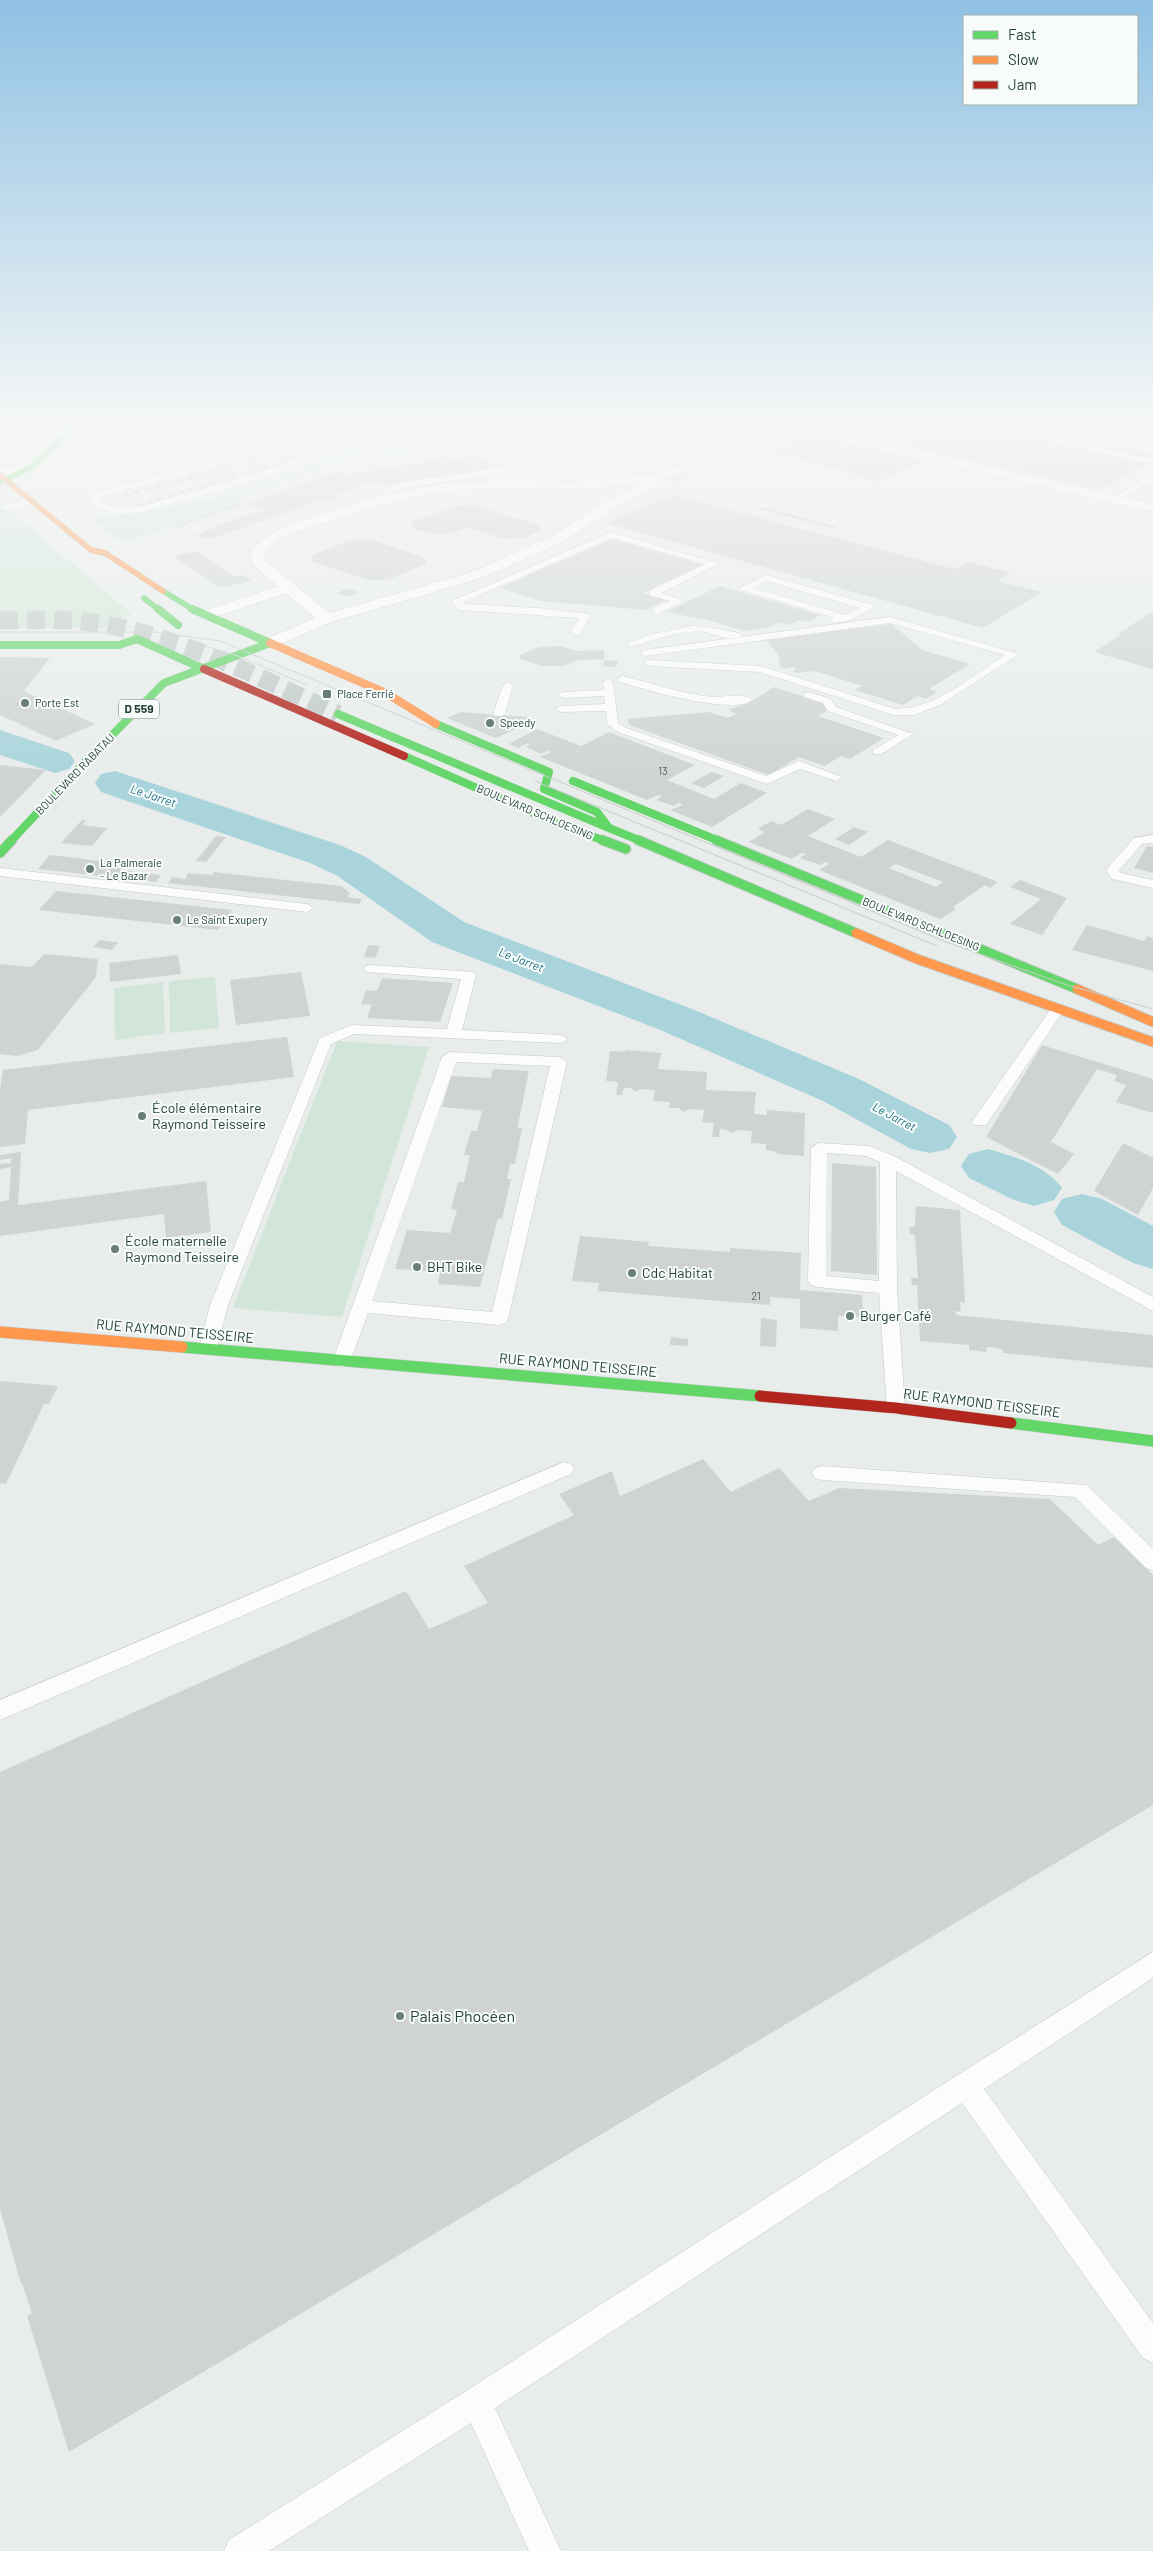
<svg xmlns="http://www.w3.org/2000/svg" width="1153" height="2551" font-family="Barlow,sans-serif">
	<rect width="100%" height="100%" fill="#e8edeb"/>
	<path fill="#d1e6d8" d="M405 426H463L421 441V448C410 459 383 454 368 452L243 493 237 495 240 503 123 543 91 519C127 514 162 510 197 502 269 486 338 455 405 426Z
		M0 503 132 614 103 628H6L8 624H0Z
		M215 977 219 1028 170 1033 169 981Z
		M163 982 165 1033 115 1040 114 988Z
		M337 1041 429 1047 342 1317 233 1308Z"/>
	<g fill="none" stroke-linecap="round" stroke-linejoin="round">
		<path fill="#a9d4db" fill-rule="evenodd" d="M0 730 69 753 75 761 69 769 55 773 0 755Z
			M115 771 340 845 366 857 464 922 692 1009 859 1079 949 1125 957 1137 949 1149 930 1153 911 1149 823 1101 658 1029 432 942 336 875 310 863 101 792 95 783 101 774Z
			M988 1149C1013 1156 1047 1166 1062 1188L1054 1200 1034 1206 1014 1200 969 1178 961 1166 969 1154Z
			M1082 1194 1102 1199 1153 1226V1269L1133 1263 1062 1225 1054 1212 1062 1199Z"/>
	</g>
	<path fill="#cfd4d2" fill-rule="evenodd" d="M628 426H763L713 446Z
		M835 426H974L1010 434 1013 433 1022 435 1020 436 1148 464 1100 490 830 428Z
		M1079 426H1153V434L1148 436 1138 434 1123 441 1134 444 1129 446 1066 432Z
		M1040 429 1153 454V459L1033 433Z
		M806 434 921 461 877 481 767 450Z
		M439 435 447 437 455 435 463 437 441 446 424 441Z
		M72 441 79 442 71 450H64Z
		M475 456 495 467 388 486 371 482 332 496 339 498 327 503 319 501 211 539 195 536 217 526 215 525 265 511 245 504 336 472 346 475 448 457 452 460Z
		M681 475 688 477 677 482 669 480Z
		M673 495 954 569 968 562 1011 573 997 581 1042 592 983 628 606 523Z
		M240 503 245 504 176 528 171 527Z
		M473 505 539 525 540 531 523 538 505 539 467 527 450 534H432L413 529 412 522 455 506Z
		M764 507 838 527 834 529 759 509Z
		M369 539 425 558 426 564 387 580H368L311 561 312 555 350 540Z
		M612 539 703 565 643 593 667 600 646 610 541 601 500 588 542 569 538 568 545 565 550 566Z
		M197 551 234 577 243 575 251 581 219 588 173 556Z
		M720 586 820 615 809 622 799 620 789 625 779 622 767 628 745 631 707 620 666 612Z
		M348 588 359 592 349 597 337 593Z
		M1153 611V669L1094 652 1121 635 1118 634Z
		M892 624 922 650 970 664 929 689 937 692 926 699 918 696 903 705 855 690 862 686 815 671 797 673 793 672 796 669 793 667 781 669 778 655 766 640Z
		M561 646 576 651 603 650 605 659 578 660 564 666H542L520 659V655L539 647Z
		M0 657 50 658 24 691 95 724 56 741 0 715Z
		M605 660 618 661 615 667 602 666Z
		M774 687 823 703 827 711 818 716 884 738 850 759 841 756 824 766 799 757 769 775 629 725 628 719 709 712 728 718 736 714 728 709 747 704Z
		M460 712 528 717 529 723 496 738 447 718Z
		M537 729 581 746 609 732 695 765 667 780 714 799 741 783 767 793 712 827 670 810 683 805 679 803 673 806 656 800 662 796 658 795 647 800 540 757 551 752 547 751 541 754 526 747 531 744 528 743 518 748 509 744Z
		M0 765 46 770 0 817Z
		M712 772 724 776 704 788 691 783Z
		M808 809 835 819 808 836 861 857 888 840 998 882 990 888 985 885 953 907 956 909 940 919 819 870 829 864 825 862 820 865 800 858 806 854 802 853 791 859 749 842 765 832 758 829 771 821 781 825ZM896 864 943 882 936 887 889 868Z
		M82 820H86L82 825 107 828 92 846 61 843Z
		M854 827 868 832 849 845 835 839Z
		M216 836 226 837 206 862 196 861Z
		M1147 846 1153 847V873L1134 868Z
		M50 855 119 863 115 868H122L120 870 161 875 156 882 38 869Z
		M214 872 341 886 350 893 347 897 362 899 359 904 168 883 172 877 185 879 188 873 212 875Z
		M1020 880 1067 898 1042 935 1010 924 1041 899 1010 887Z
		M56 891 232 910 218 930 39 910Z
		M1087 925 1144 941 1147 936 1153 938V971L1072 950Z
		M100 940 114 942H118L112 950 93 947Z
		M368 945 380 946 375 958 364 957Z
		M44 954 98 959 96 977 38 1050 17 1056 0 1054V964L32 967Z
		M178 955 181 974 110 982 109 963Z
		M301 972 310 1016 236 1025 230 980Z
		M382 978 453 983 440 1022 367 1018 372 1005 361 1004 366 990 377 991Z
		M287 1037 294 1077 28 1110 25 1144 0 1147V1090L3 1070Z
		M1042 1045 1153 1079V1113L1116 1102 1126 1085 1114 1081 1117 1075 1097 1069 1051 1142 1074 1154 1058 1174 986 1137Z
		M625 1050 661 1053 658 1069 707 1072 706 1090 756 1092 754 1114 767 1115V1110L805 1113 804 1156 776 1154 777 1152 766 1150V1144L751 1143 752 1131 737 1130 732 1133 727 1130 720 1129 719 1137H712L714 1123 702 1122 704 1110 689 1109 683 1112 678 1108H669L670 1102 653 1101 655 1090 641 1089 635 1092 631 1088H624L622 1095H616L618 1082 606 1081 610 1051 625 1052Z
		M493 1069 529 1071 519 1120 518 1128H522L515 1164H510L507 1179H511L502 1219 498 1218 480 1287 438 1284 440 1272 395 1269 407 1230 450 1233 457 1210 451 1209 458 1182H464L470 1155H464L471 1131H477L482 1111 442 1107 451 1076 491 1078Z
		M1123 1143 1153 1158V1188L1138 1215 1094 1191Z
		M21 1152 18 1205 206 1181 211 1232 166 1238 164 1214 0 1236V1202L9 1200 11 1167 0 1169V1164L11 1163V1158L0 1160V1155Z
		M832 1163 876 1167 877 1275 831 1271Z
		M916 1206 960 1210 965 1303 960 1302 961 1312 955 1311 956 1315 1153 1335V1368L1003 1353V1349L987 1347 986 1352 969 1350V1345L920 1341 917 1285H912L911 1278H918L915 1235 910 1234 909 1227H915Z
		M580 1236 649 1242 648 1246 730 1252V1248L801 1253 800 1290 862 1295 863 1317 838 1316V1331L800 1328V1299L770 1297V1305L598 1291 599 1283 572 1281Z
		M761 1318 777 1320 776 1347 760 1346Z
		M671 1337 688 1339V1346L670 1345Z
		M0 1381 58 1386 49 1404H44L6 1484 0 1483Z
		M703 1459 731 1492 779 1468 809 1501 839 1488 1050 1499 1098 1545 1114 1537 1153 1575V1805L69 2452 27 2316 32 2313 22 2283 21 2284 0 2209V1772L406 1591 429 1629 488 1603 464 1566 574 1515 559 1494 612 1471 620 1496Z"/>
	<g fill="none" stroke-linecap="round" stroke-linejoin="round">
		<path stroke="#c1cbc8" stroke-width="18" stroke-dasharray="18 9" stroke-linecap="butt" d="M0 620C32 621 64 618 95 623 182 636 260 678 338 714"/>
		<g stroke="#c5cac8" stroke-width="1">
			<path id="lane" d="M312 426H323L269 448 215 466 105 495 98 501 115 508 139 507 261 472 322 450 378 426H389L358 441 298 465 237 486 143 512 115 514 101 509 89 502 91 495 99 491 209 463Z
				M478 426H488L481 431 494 434 623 436 585 426H599L636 436 622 441 494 438 470 434V430Z
				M1028 426H1039L1027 432 1153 460V464L1019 435V429Z
				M503 467 506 468V472L393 490 389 487 393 484Z
				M1153 474V481L1117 501 1110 499Z
				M31 498 35 501 34 503 4 510 0 508 1 505Z
				M611 532 719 564 661 593 684 601 657 614 653 613V609L670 601 649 595V591L705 564 612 538 463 602 464 604 538 608 589 614 590 616 580 634 576 635 571 632 579 618 461 610 457 609 452 601Z
				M766 575 873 605 874 607 851 620 835 623 830 620 833 617 738 589ZM767 581 860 608 846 615 752 588Z
				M890 617 1019 654 940 705 914 715H894L760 672 649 666 644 663 649 660 761 666 895 709C935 709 972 676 1005 655L890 623 645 656 640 653 645 650Z
				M692 626C700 626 738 631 743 635 733 644 717 634 705 632 680 629 654 641 631 647L626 644 653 634Z
				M622 676C653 683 681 694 714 697 724 697 744 693 752 700 735 716 640 689 618 681L617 679Z
				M608 679 613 682 618 723 626 728 766 776 799 761 842 777 836 781 800 769 767 784 618 732 607 724 606 711 561 712 555 709 561 706 605 704 604 696 563 698 558 695 563 692 604 690 603 682Z
				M508 682 513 685 505 714 503 716H495L493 714 503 685Z
				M808 692 831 699 836 707 913 734 881 754H873V750L898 735 828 711 823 703 804 697V693Z
				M1153 835V843L1142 844 1119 870 1121 873 1153 880V888L1112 879 1106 870 1134 838Z
				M0 868 307 904 314 908 307 912 0 876Z
				M371 965 474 972 476 975 462 1030 561 1035 568 1039 561 1043 354 1034 331 1044 228 1305 217 1348 214 1353 208 1354 202 1353 199 1348 210 1305 320 1038 352 1025 447 1029 461 979 366 972 364 969 366 966Z
				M1057 1006 1064 1010 986 1125H974L972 1122 974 1119 1052 1007Z
				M450 1052 559 1057 567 1062 508 1319 505 1323 499 1325 368 1313 349 1365 342 1367 335 1365 333 1360 442 1057ZM456 1062 550 1066 492 1312 372 1301Z
				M819 1143 869 1146 894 1156 1153 1297V1311L896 1171 897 1288 905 1408 903 1413 896 1415 889 1413 887 1408 879 1293 817 1287 811 1285 808 1281 811 1148ZM827 1153 866 1156 880 1162 879 1281 826 1276Z
				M564 1462 571 1464 574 1469 571 1474 0 1720V1700Z
				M822 1466 1087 1485 1153 1549V1570L1146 1568 1075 1497 822 1480 815 1478 812 1473 815 1468Z
				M1153 1952V1978L984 2089 1153 2323V2363L1143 2358 962 2103 495 2408 561 2551H529L471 2423 269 2551H224L229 2540 466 2391 956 2076Z"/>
		</g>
		<g stroke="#c5cac8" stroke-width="1">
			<path id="street" d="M769 426H786L714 460 657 480 659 483 657 486 615 508 564 541 503 569 475 580 332 622 276 646 270 648 262 643 264 640 315 618 286 593 206 620 198 615 200 612 278 586 253 565 250 554C268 528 295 523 324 513 372 498 421 484 472 481 527 478 583 485 639 476 684 469 727 444 769 426ZM640 484 605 502 554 535 493 563 465 574 329 613 265 560 264 554C279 533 305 529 327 522 375 506 422 492 472 489 528 486 585 492 640 484Z
				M790 426H812L1153 504V512L796 430Z
				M33 462 40 466 38 469 0 477V469Z"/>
		</g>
		<g stroke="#c3cbc8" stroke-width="6">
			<path id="fast-far3" d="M0 482 32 467 74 426
				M163 591 194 610
				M144 598 159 610"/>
		</g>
		<g stroke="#c3cbc8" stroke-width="8">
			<path id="fast-far2" d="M158 609 178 625
				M192 609 270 643
				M137 639 204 669
				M0 645H119L137 639
				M338 714 609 828
				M436 724 549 772 544 789 597 812 609 828 641 841
				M404 756 561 825 605 841
				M573 781 719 841
				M11 841 83 764 164 683 270 643"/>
		</g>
		<g stroke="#c3cbc8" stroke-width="11">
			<path id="fast-far1" d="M602 840 626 849
				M638 840 856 933
				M716 840 1077 989
				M0 853 12 840"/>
		</g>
		<g stroke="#c3cbc8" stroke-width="12">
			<path id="fast" d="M182 1347 760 1396
				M1011 1423 1153 1441"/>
		</g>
		<g stroke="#c3cbc8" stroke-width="6">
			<path id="slow-far3" d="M0 475 91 550 105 553 163 591"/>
		</g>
		<g stroke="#c3cbc8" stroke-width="8">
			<path id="slow-far2" d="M270 643 386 693 436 724"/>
		</g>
		<g stroke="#c3cbc8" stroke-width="11">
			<path id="slow-far1" d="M856 933 917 959 1153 1042
				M1077 989 1153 1022"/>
		</g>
		<g stroke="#c3cbc8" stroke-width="12">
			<path id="slow" d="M0 1332 182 1347"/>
		</g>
		<g stroke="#c3cbc8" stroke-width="8">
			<path id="jam-far1" d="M204 669 404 756"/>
		</g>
		<g stroke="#c3cbc8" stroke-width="12">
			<path id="jam" d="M760 1396 896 1408 1011 1423"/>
		</g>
		<use href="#lane" fill="#fcfcfc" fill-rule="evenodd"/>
		<use href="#street" fill="#fcfcfc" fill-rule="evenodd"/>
		<use href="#fast-far3" stroke="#63d668" stroke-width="5.5"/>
		<use href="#fast-far2" stroke="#63d668" stroke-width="8"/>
		<use href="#fast-far1" stroke="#63d668" stroke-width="9"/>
		<use href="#fast" stroke="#63d668" stroke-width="11"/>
		<use href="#slow-far3" stroke="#ff974d" stroke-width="5.5"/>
		<use href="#slow-far2" stroke="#ff974d" stroke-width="8"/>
		<use href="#slow-far1" stroke="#ff974d" stroke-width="9"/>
		<use href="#slow" stroke="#ff974d" stroke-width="11"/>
		<use href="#jam-far1" stroke="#b3261e" stroke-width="8"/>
		<use href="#jam" stroke="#b3261e" stroke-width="11"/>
		<path stroke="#c9cdcc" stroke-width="1" d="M0 632H156L220 641 946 942 1067 985 1153 1009
			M192 642 238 656 307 685
			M535 781 937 946"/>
		<g stroke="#c9cdcc" stroke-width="3">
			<path id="rail" d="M118 497 245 463 342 426
				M131 507 273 465 368 426"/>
		</g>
		<use href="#rail" stroke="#f7fbf9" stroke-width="2" stroke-dasharray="5.5" stroke-linecap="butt"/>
	</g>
	<linearGradient id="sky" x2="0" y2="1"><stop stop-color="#8fc1e3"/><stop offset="0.54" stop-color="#f5f7f6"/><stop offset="1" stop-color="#f5f7f6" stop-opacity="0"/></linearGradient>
	<rect width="1153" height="783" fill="url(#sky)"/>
	<g fill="#697e78" stroke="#f7fbf9" stroke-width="2">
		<rect x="322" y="689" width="10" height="10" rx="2.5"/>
		<circle cx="25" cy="703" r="5"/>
		<circle cx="490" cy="723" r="5"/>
		<circle cx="90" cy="869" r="5"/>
		<circle cx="177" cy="920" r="5"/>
		<circle cx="142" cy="1116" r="5"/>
		<circle cx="115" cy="1249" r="5"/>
		<circle cx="417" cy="1267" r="5"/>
		<circle cx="632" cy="1273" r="5"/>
		<circle cx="850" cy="1316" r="5"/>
		<circle cx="400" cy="2016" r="5"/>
	</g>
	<g text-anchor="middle" stroke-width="4" stroke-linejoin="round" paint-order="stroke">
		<g font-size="11" fill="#24423a" stroke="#f7fbf9" text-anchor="start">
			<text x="337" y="698">Place Ferrié</text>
			<text x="35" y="707">Porte Est</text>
			<text x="500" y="727">Speedy</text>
			<text x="100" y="867">La Palmeraie<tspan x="100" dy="13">- Le Bazar</tspan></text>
			<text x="187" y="924">Le Saint Exupery</text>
		</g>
		<g font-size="11" fill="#506761">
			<text x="663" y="775">13</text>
			<text x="756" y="1300">21</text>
		</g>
		<g font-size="11" fill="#24423a" stroke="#f7fbf9">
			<text transform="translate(75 774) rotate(-46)" y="4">BOULEVARD RABATAU</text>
			<text transform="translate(535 812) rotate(23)" y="4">BOULEVARD SCHLOESING</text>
			<text transform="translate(921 924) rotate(22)" y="4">BOULEVARD SCHLOESING</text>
		</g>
		<rect fill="#f7fbf9" stroke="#637a73" stroke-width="1" x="119" y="699.5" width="40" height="19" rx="4"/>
		<g font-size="12" font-weight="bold" fill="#24423a">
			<text x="139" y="713">D 559</text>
		</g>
		<g font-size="12" font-style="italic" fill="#1c6f80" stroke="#f7fbf9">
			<text transform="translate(153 796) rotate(19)" y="4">Le Jarret</text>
			<text transform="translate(521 960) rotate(21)" y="4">Le Jarret</text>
			<text transform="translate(894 1117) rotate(28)" y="4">Le Jarret</text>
		</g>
		<g font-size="14" fill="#24423a" stroke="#f7fbf9" text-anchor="start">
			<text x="152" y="1113">École élémentaire<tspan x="152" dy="16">Raymond Teisseire</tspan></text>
			<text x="125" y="1246">École maternelle<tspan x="125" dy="16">Raymond Teisseire</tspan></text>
			<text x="427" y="1272">BHT Bike</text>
			<text x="642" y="1278">Cdc Habitat</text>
			<text x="860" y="1321">Burger Café</text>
		</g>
		<g font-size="14" fill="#24423a" stroke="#f7fbf9">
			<text transform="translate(175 1331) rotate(5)" y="5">RUE RAYMOND TEISSEIRE</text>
			<text transform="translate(578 1365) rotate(5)" y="5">RUE RAYMOND TEISSEIRE</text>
			<text transform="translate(982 1403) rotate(7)" y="5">RUE RAYMOND TEISSEIRE</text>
		</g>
		<g font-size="16" fill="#24423a" stroke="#f7fbf9" text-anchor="start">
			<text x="410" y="2022">Palais Phocéen</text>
		</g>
	</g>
	<rect x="963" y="15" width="175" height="90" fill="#f7fbf9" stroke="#a3b1ad"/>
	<rect x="973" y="31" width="25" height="8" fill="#63d668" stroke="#a3b1ad"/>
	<text x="1008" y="40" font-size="15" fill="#24423a">Fast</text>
	<rect x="973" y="56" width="25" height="8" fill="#ff974d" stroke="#a3b1ad"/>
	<text x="1008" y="65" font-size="15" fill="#24423a">Slow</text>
	<rect x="973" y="81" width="25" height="8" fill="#b3261e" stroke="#a3b1ad"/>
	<text x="1008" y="90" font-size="15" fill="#24423a">Jam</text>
</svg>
